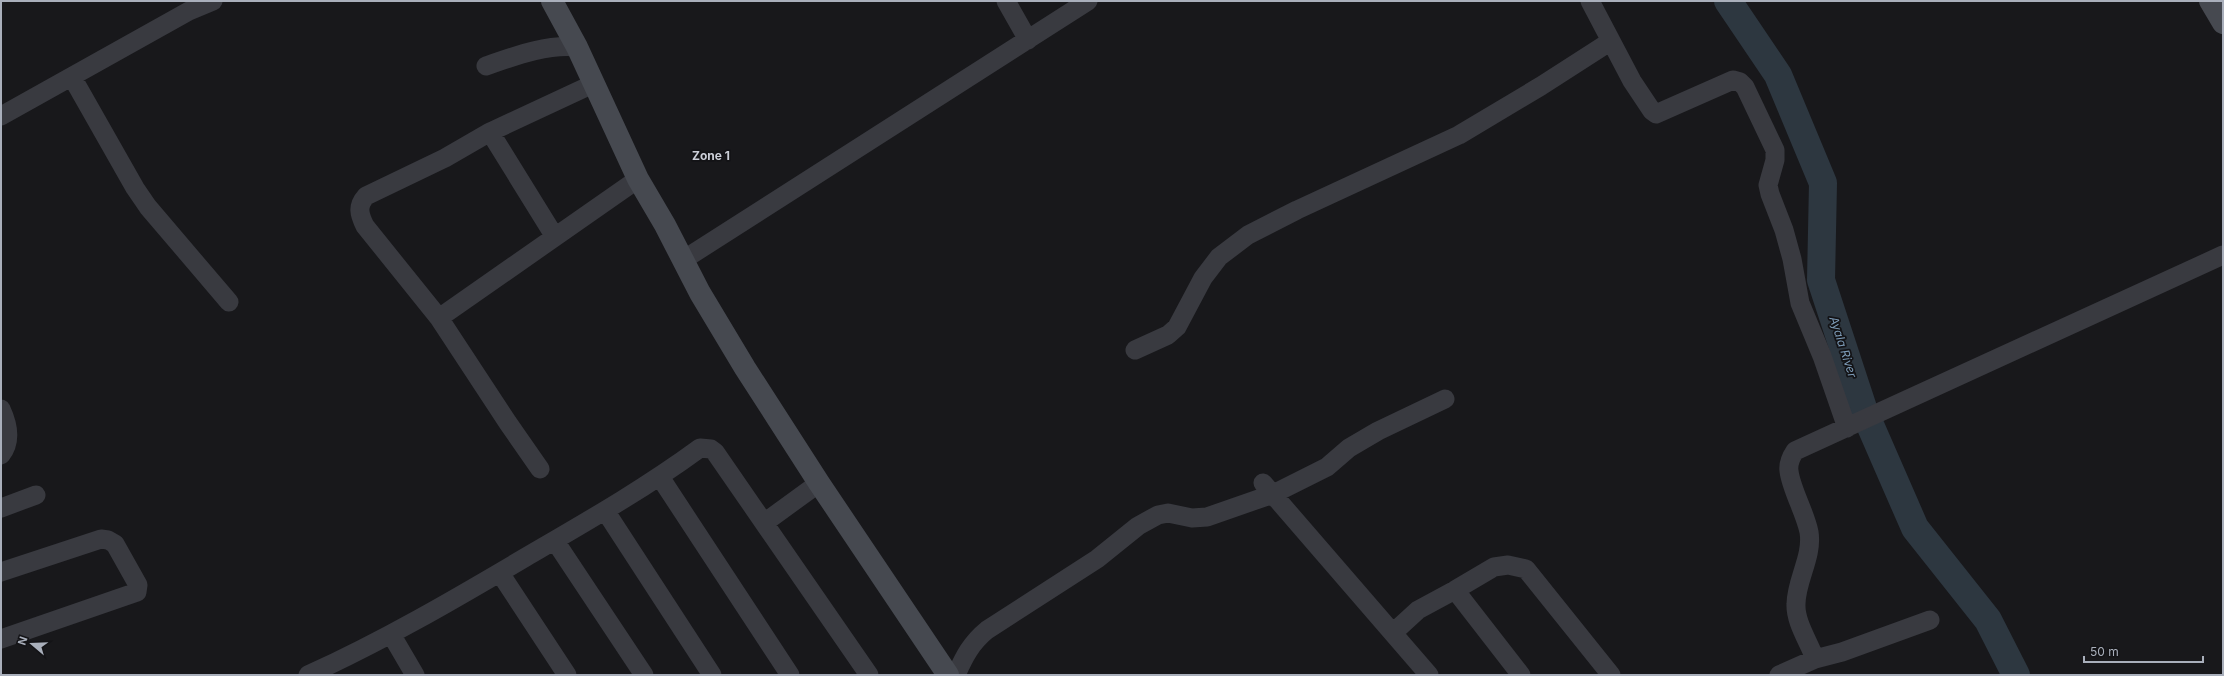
<svg xmlns="http://www.w3.org/2000/svg" width="2224" height="676" font-family="Inter,sans-serif">
	<rect width="100%" height="100%" fill="#18181b"/>
	<g fill="none" stroke-linecap="round" stroke-linejoin="round">
		<path stroke="#2d3740" stroke-width="28" d="M1728 1 1778 75 1823 183 1821 280 1864 411 1915 528 1988 620 2016 675"/>
		<path stroke="#393a40" stroke-width="19" d="M1006 1 1028 40
			M1590 1 1632 81 1652 111 1656 114 1733 80 1740 82 1745 87 1775 150V160L1768 185 1770 194 1784 230 1792 259 1800 303 1822 356 1847 428
			M486 66C515 56 546 44 577 47
			M72 77 135 188 148 207 229 302
			M1 116 189 11 213 1
			M490 132 555 237
			M683 260 1088 1
			M439 318 638 179
			M1135 350 1168 335 1177 327 1203 278 1219 257 1248 235 1297 210 1459 135 1541 86 1611 41
			M1 409C8 424 12 441 1 455
			M540 469 508 423 439 318 365 226C359 214 357 206 366 196L445 158 490 132 593 84
			M660 477 790 675
			M1263 483 1429 675
			M1 508 36 495
			M606 512 712 675
			M764 523 819 483
			M555 541 644 675
			M1 572 101 539 108 540 115 544 138 585 137 592 1 639
			M500 573 567 675
			M1455 590 1494 567 1508 565 1526 569 1611 675
			M1394 632 1418 610 1455 590 1521 675
			M391 634 415 675
			M1815 659C1809 642 1795 622 1796 604 1796 580 1813 557 1809 532 1805 512 1791 489 1789 471 1788 464 1791 457 1795 451L2223 255
			M308 675C383 641 455 599 526 557 586 522 644 489 700 448L711 449 715 452 869 675
			M956 675C964 657 971 643 987 630L1097 559 1138 526 1158 515 1168 513 1192 518 1207 517 1273 494 1327 467 1349 448 1378 431 1445 399
			M1779 675 1815 659 1842 652 1930 620"/>
		<path stroke="#464950" stroke-width="22" d="M552 1 577 47 638 179 665 225 700 293 745 368 819 483 948 675
			M2210 1 2223 23"/>
	</g>
	<g text-anchor="middle" stroke-width="3.5" stroke-linejoin="round" paint-order="stroke">
		<g font-size="12" font-weight="bold" fill="#cbced7" stroke="#131316">
			<text x="711" y="160">Zone 1</text>
		</g>
		<g font-size="12" font-style="italic" fill="#7e9db9" stroke="#131316">
			<text transform="translate(1843 347) rotate(72)" y="4">Ayala River</text>
		</g>
	</g>
	<rect width="2224" height="676" fill="none" stroke="#a9afbb" stroke-width="4"/>
	<g transform="translate(32 644) rotate(289)" stroke="#131316" stroke-width="3" paint-order="stroke">
	<path d="M0-3L7 15L0 10L-7 15Z" fill="#a9afbb"/>
	<text y="-6" font-size="11" font-weight="bold" text-anchor="middle" fill="#a9afbb">N</text>
	</g>
	<path d="M2084 656v6h119v-6" fill="none" stroke="#a9afbb" stroke-width="2"/>
	<text x="2090" y="656" font-size="12" fill="#a9afbb" stroke="#131316" stroke-width="3" paint-order="stroke">50 m</text>
</svg>
